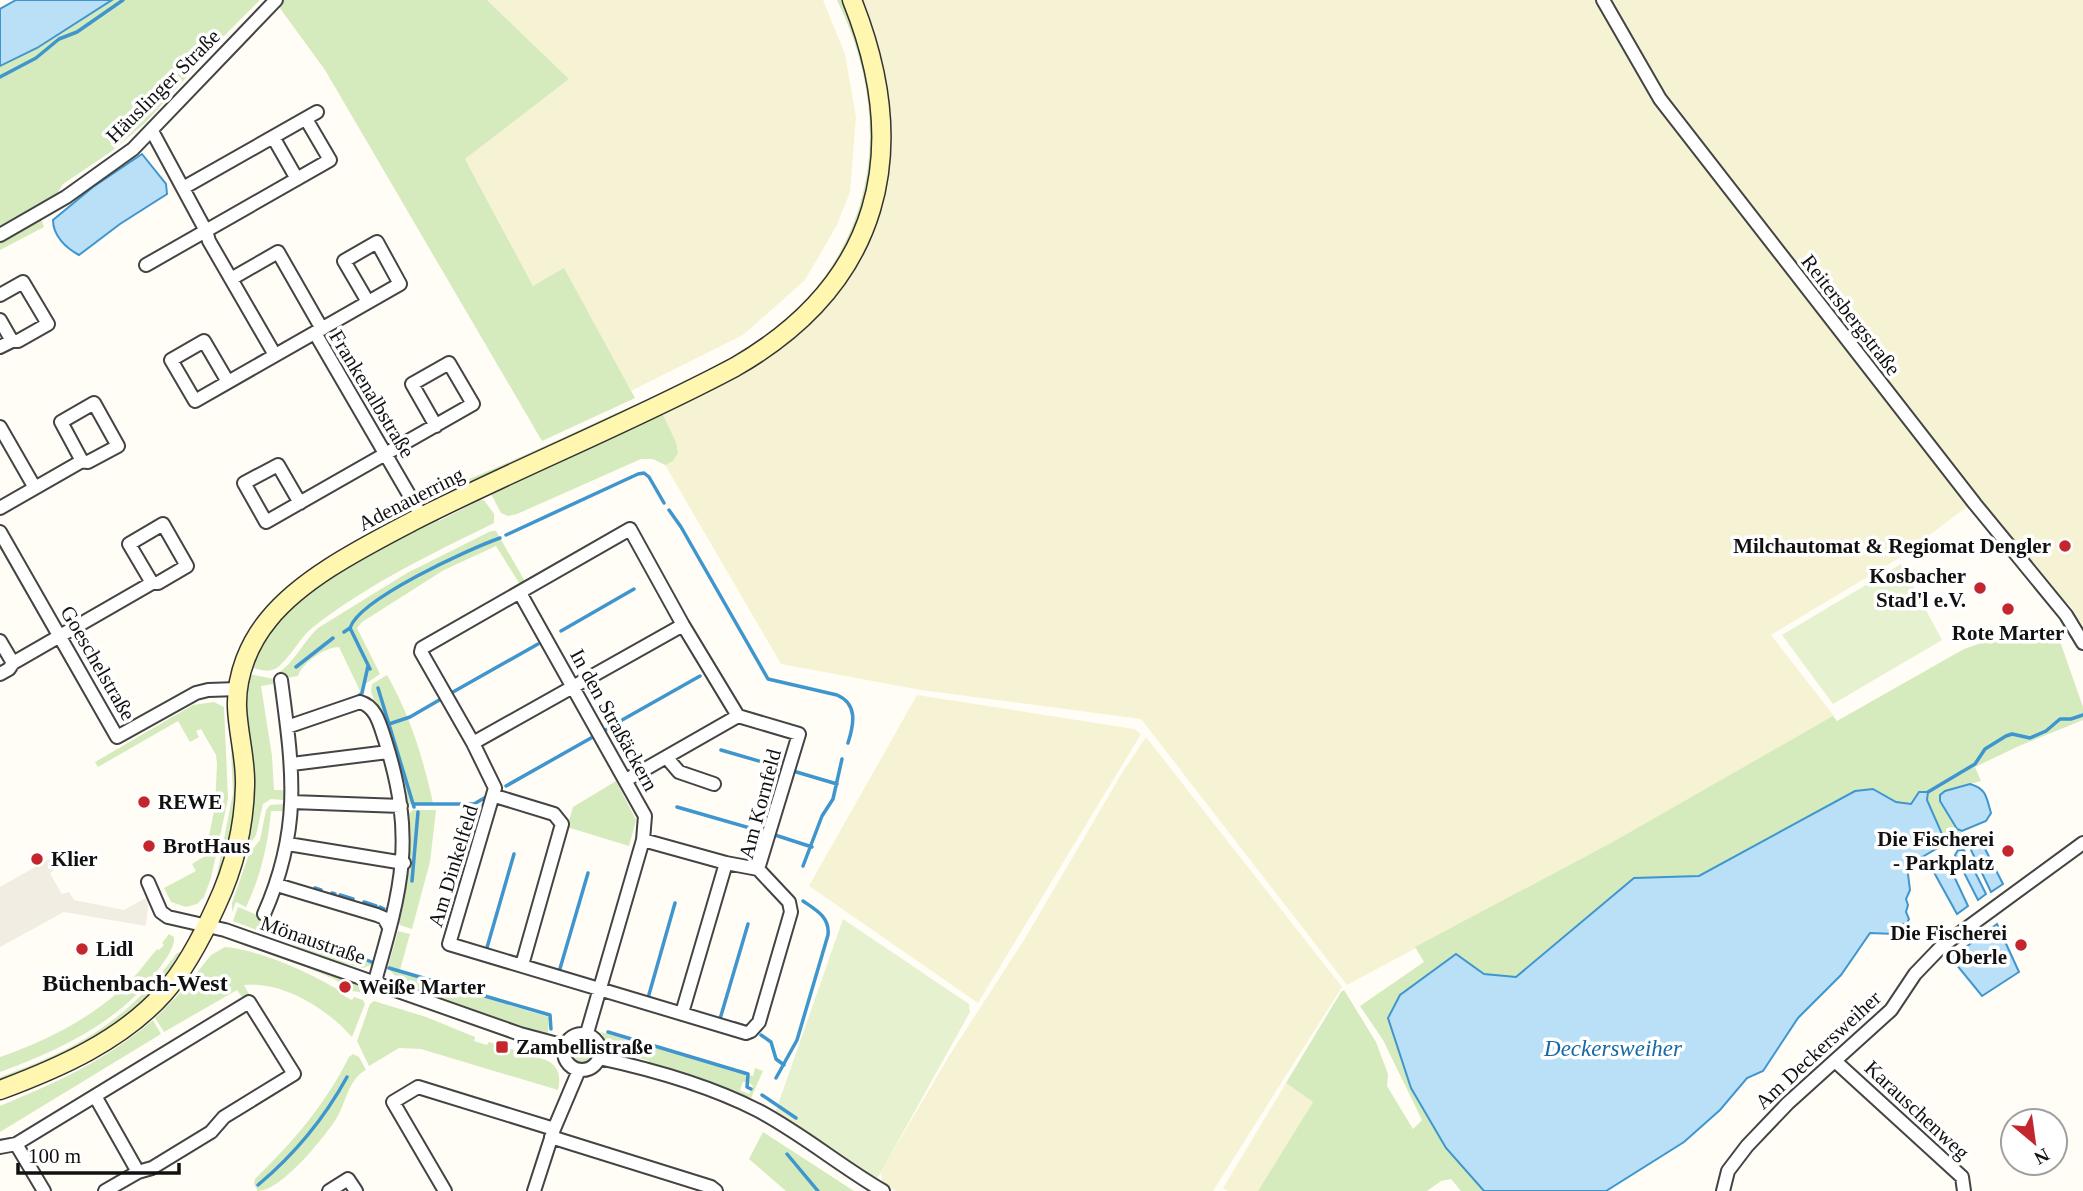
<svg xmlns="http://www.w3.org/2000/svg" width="2083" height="1191" font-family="'Times New Roman',serif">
	<rect width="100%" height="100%" fill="#fffdf5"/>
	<path fill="#f6f3d4" d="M487 0H823L845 54 856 117 850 192 837 225 805 280 743 335 631 391 564 269 533 286 465 159 569 79Z
		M859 0H2083V626L2070 605 2055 593 1976 500 1899 558 1771 635 1834 716 1609 844 1347 985 1141 719 921 690 781 664 665 465 673 461 676 442 661 411 811 320 886 172 890 128 884 78Z
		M917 695 1134 729 1141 734 978 1003 809 886Z
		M1146 737 1342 987 1213 1191H896L882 1183 881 1173 886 1163 949 1056 1024 940 1122 773Z
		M1286 1083 1313 1102 1258 1191H1228L1223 1188Z"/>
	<path fill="#d5ebbd" d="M112 0H260L224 36 145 123 112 151 63 184 41 219 44 227 0 250V66L37 48Z
		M274 0H487L569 79 465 159 533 286 564 268 635 398 542 441 325 70Z
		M837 0H845L867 61 877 145 867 203 842 261 804 309 730 363 505 470 441 495V491L448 487C504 466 559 439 614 414 663 392 716 371 760 340 875 259 898 124 837 0Z
		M661 411 676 442 678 453 673 461 665 465 653 459H641L517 514 508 516 501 513 489 490Z
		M480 500H484L494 514V523L490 525C429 555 365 586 312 628 300 637 284 668 272 670 265 672 257 669 251 667L269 628 316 585 436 515 439 521Z
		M491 531H496L526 583 521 586 496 546 444 570 362 622 357 628 380 674 364 685 361 693 339 647C325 647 302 663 298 676L281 679 278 673C294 663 303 642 318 628L407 573Z
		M2056 630 2083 707V720L2019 746 1975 767 1981 781 1945 791C1946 804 1946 814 1954 825 1958 830 1962 832 1966 837L1946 843 1927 800 1928 793 1911 804 1896 802 1873 789 1855 791 1698 876 1634 878 1516 977 1484 974 1456 954 1446 1148 1484 1191H1461L1451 1179 1441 1181 1427 1191H1258L1313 1102 1286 1083 1341 992 1344 990 1376 1042 1388 1074 1387 1086 1413 1129 1422 1120 1383 1040 1360 1006 1424 962 1415 947 1609 844 1833 716 1837 721 1964 649 1984 642Z
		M249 674 274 679 273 684 261 686 272 756 274 790H284V800L271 799 263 804 256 835 248 847 251 762 246 703Z
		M387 675C410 715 423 758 433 803H474L475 805 406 804 385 730 371 692 372 684Z
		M214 702 224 707 228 799 211 878 204 897 197 904 186 907 171 902 164 888 196 871 192 864 205 856 215 806 217 764 216 755 201 729 196 731 199 737 190 742 178 721 98 767 95 762 193 705Z
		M230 726 239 783 229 851 217 885H215L233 793Z
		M616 781 636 820 629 846 567 827 573 807Z
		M284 804 283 811H271C268 844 261 876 246 907L236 902 232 912V903L249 854 260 840 266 810 270 805Z
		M413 810H436L430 862 412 929 400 925 397 920 406 816Z
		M238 907 374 964 363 968 318 957 286 941 233 921Z
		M398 931 410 934 400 970 388 967Z
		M169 934 174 937C175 947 167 957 161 966 123 1020 61 1050 0 1072V1057C49 1040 96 1016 132 979 141 970 148 959 157 949L159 950 164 945 162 943Z
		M230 940 391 995 390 997 352 991 334 979 308 968Z
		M225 947C261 950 314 974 345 994L344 996 352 1000 354 997 363 1000 365 1004 352 1037C328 1010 285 981 244 985L249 994 242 997 237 990 164 1032 155 1018 183 990 211 955Z
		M181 952H183C159 988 128 1022 90 1043 61 1059 30 1070 0 1083V1077C79 1048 126 1022 177 953Z
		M389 969 549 1017 548 1034 502 1022 438 999 404 983 406 978 394 975Z
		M374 1001 426 1017 475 1037 474 1041 487 1045 489 1042 546 1060C559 1066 561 1076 558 1090L421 1049 399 1048 369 1066 357 1041 370 1004Z
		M153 1020 161 1034 0 1132V1106C55 1083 107 1060 153 1020Z
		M601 1032 747 1074 746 1082H743L740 1090 749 1094 753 1086 748 1082 749 1075 753 1076 755 1068 763 1071 751 1098 648 1065 649 1061 609 1048Z
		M571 1053a10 10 0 1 1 20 0a10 10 0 1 1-20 0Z
		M353 1054 359 1057 366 1070C348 1079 346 1104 336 1119 324 1138 281 1191 258 1191L254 1184 255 1179C293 1142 325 1105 349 1057Z
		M763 1132 854 1191H786L749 1159Z"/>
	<path fill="#e6f2cf" d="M1901 564 1942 640 1833 704 1782 635Z
		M843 919 969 1004 970 1012 876 1181 775 1113Z"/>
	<path fill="#f1ede2" d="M51 858 56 868 50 873 53 879 62 894 69 892 74 900 124 910 149 896 146 926 64 912 0 947V887Z"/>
	<path fill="#b9e0f7" stroke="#3f96cf" stroke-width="2" d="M16 0H112L37 48 0 66V9Z
		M142 154 166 184 167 194 120 224 79 255C66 248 53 236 53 220L93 187Z
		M1970 784C1987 789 1986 797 1991 813L1986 821 1962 831 1957 829 1940 801V795L1945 791Z
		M1873 789 1896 802 1911 804 1919 792H1928L1927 800 1946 843 1907 866 1910 890 1906 899 1908 905 1906 912 1909 919 1906 925 1903 924 1896 934 1870 933 1841 975 1798 1018 1763 1071 1747 1078 1720 1110 1684 1142 1606 1191H1484L1446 1148 1411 1088 1388 1018 1400 995 1456 954 1484 974 1516 977 1634 878 1699 876 1855 791Z
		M1981 841 2003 884 1991 892 1971 850 1974 844Z
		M1958 850H1964L1986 894 1978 900 1955 855Z
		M1945 857 1968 906 1957 914 1931 867Z
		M1997 924 2019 972 1982 996 1951 958Z"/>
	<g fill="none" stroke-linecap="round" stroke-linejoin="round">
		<path stroke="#3f96cf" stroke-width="3.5" d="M0 77 36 58 59 39 77 32 123 0
			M669 510 681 527 768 679 837 695C858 704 854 724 848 743
			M506 535 638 474 644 473 649 477 664 503
			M561 631 634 589
			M344 632 350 628
			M296 667 333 638
			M370 669 350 628C359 599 469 549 500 538
			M378 688 414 807
			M453 692 538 644
			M357 697 362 693 368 666
			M389 724 410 717 441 699
			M615 724 700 676
			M602 732 611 727
			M721 750 783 768
			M793 771 837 784
			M506 786 591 738
			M1928 792 1975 764 1985 749 2006 736 2012 734 2030 738 2046 731 2060 719H2071L2083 715
			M413 804H474L486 797
			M677 807 764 832
			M775 835 812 847
			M803 866 822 816 833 799 842 759
			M412 881 418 812
			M315 888 321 890
			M332 893 335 894
			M340 895 353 899
			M364 902 376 906
			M380 907 384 909
			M281 924 374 963
			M489 951H486L514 854
			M389 968 550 1015 551 1029
			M559 972 588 873
			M648 998 675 903
			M720 1019 748 924
			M735 1023 744 1026
			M608 1032 748 1074 747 1087 751 1089
			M761 1035 771 1042 776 1059 784 1065
			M776 1078 797 1040 828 935C830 917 816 910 803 901
			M762 1095 796 1118
			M787 1154 818 1191
			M258 1185C295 1154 324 1119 347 1077"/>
		<g stroke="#444" stroke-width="16">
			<path id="street" d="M1603 0 1660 99 1975 504 2066 615 2083 643
				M152 131 206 231 209 241 275 355
				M273 137 297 179
				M183 188 317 112
				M0 235 66 197 133 149 276 0
				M146 265 330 160 306 119
				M231 279 278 252 322 329
				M0 295 23 282 48 324 18 341H12L0 347
				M0 320 12 341
				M315 333 422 517
				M228 382 204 341 171 360 195 401C263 362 332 323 400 284L377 242 344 261 368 302
				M0 427 35 488
				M300 503 278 465 244 483 266 522 473 404 449 363 412 384 436 426
				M0 508 82 461 88 462 118 446 94 403 61 422 82 461
				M630 529 683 625 738 716 799 734 758 869 789 902 791 912 759 1022 751 1031 746 1033 449 944 495 788 473 743 421 652 422 648Z
				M0 532 117 737 196 693 208 690 238 689
				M520 593 645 816 643 840 587 1033
				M0 641 13 663
				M0 674 9 669 13 663 152 583H158L187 566 163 524 129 544 152 583
				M287 727 360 702C377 707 380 726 385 740 416 838 402 887 375 981
				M473 743 683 625
				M667 758 679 772 714 784
				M292 764 388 752
				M626 780 738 716
				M495 796 554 814 562 824 522 965
				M292 802 401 806
				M643 840 726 863 758 869
				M288 844 404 863
				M148 882 161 912 168 917 225 930 520 1034 565 1046
				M277 885 377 915 384 918 389 927
				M264 914C302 828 293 770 281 680
				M682 1013 726 863
				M564 1052a18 18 0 1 1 36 0a18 18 0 1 1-36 0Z
				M599 1058C650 1069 710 1086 757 1110 801 1133 840 1166 883 1191
				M1835 1061 1962 1177 1964 1191
				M95 1096 138 1172
				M551 1137 711 1187 716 1191
				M0 1147 16 1144
				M44 1191 16 1144 249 1002 294 1074 224 1117 211 1132 152 1168 138 1172 105 1191
				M329 1191 348 1179 356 1191
				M445 1191 393 1102 418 1087 554 1129
				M534 1191 554 1129 579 1070
				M1723 1191 1728 1171 1747 1146 1788 1103 1891 1010 1915 974 1941 947 2083 843"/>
		</g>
		<g stroke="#333" stroke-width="21">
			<path id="secondary" d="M0 1090C59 1068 121 1041 164 993 186 968 202 937 216 906 234 868 244 828 245 786 246 759 238 734 237 707 236 675 249 643 269 619 303 577 366 546 413 521 519 467 630 423 735 367 881 283 913 152 852 0"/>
		</g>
		<use href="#street" stroke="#fff" stroke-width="12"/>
		<use href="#secondary" stroke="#fff6b0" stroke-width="18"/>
	</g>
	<g fill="#c4262e" stroke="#fff" stroke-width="2.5">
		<circle cx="2065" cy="546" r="7"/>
		<circle cx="1980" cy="588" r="7"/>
		<circle cx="2008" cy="609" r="7"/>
		<circle cx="144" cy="802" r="7"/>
		<circle cx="149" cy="846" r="7"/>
		<circle cx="2008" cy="851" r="7"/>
		<circle cx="37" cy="859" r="7"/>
		<circle cx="2021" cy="945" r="7"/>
		<circle cx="82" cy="949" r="7"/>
		<circle cx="345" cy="987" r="7"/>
		<rect x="495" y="1040" width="14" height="14" rx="3.5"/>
	</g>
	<g text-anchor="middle" stroke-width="7" stroke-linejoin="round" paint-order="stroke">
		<g font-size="21" fill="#111" stroke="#fff">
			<text transform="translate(163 86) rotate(-45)" y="7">Häuslinger Straße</text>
			<text transform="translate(1851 315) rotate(52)" y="7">Reitersbergstraße</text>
			<text transform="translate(372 394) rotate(59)" y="7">Frankenalbstraße</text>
			<text transform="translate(411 499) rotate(-27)" y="7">Adenauerring</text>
			<text transform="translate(98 663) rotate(60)" y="7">Goeschelstraße</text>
			<text transform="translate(614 720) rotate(61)" y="7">In den Straßäckern</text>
			<text transform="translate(760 804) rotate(-75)" y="7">Am Kornfeld</text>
			<text transform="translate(453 866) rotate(-73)" y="7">Am Dinkelfeld</text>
			<text transform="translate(313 940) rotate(19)" y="7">Mönaustraße</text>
			<text transform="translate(1818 1050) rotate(-43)" y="7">Am Deckersweiher</text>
			<text transform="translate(1917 1110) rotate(43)" y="7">Karauschenweg</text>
		</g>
		<g font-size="21" font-weight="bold" fill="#111" stroke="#fff" text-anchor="start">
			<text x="2051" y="553" text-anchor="end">Milchautomat &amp; Regiomat Dengler</text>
			<text x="1966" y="583" text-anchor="end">Kosbacher<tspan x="1966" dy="24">Stad'l e.V.</tspan></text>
			<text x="2008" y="640" text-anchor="middle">Rote Marter</text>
			<text x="158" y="809">REWE</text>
			<text x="1994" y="846" text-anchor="end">Die Fischerei<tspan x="1994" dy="24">- Parkplatz</tspan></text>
			<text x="163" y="853">BrotHaus</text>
			<text x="51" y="866">Klier</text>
			<text x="2007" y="940" text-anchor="end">Die Fischerei<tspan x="2007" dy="24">Oberle</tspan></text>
			<text x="96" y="956">Lidl</text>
			<text x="359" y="994">Weiße Marter</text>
			<text x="516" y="1054">Zambellistraße</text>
		</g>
		<g font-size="23" font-style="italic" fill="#1768a6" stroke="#fff">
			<text x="1613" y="1056">Deckersweiher</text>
		</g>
		<g font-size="24" font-weight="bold" fill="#111" stroke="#fff">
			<text x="135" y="991">Büchenbach-West</text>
		</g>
	</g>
	<g transform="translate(2034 1142) rotate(151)"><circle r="33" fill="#ffffff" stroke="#a0a0a0" stroke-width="2"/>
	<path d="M0-5L12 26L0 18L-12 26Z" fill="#c4262e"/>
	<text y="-10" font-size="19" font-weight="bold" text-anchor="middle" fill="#111111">N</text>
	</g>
	<path d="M18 1163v10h161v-10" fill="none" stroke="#111111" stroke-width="3.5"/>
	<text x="28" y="1163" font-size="21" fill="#111111" stroke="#ffffff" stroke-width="5" paint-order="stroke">100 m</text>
</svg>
